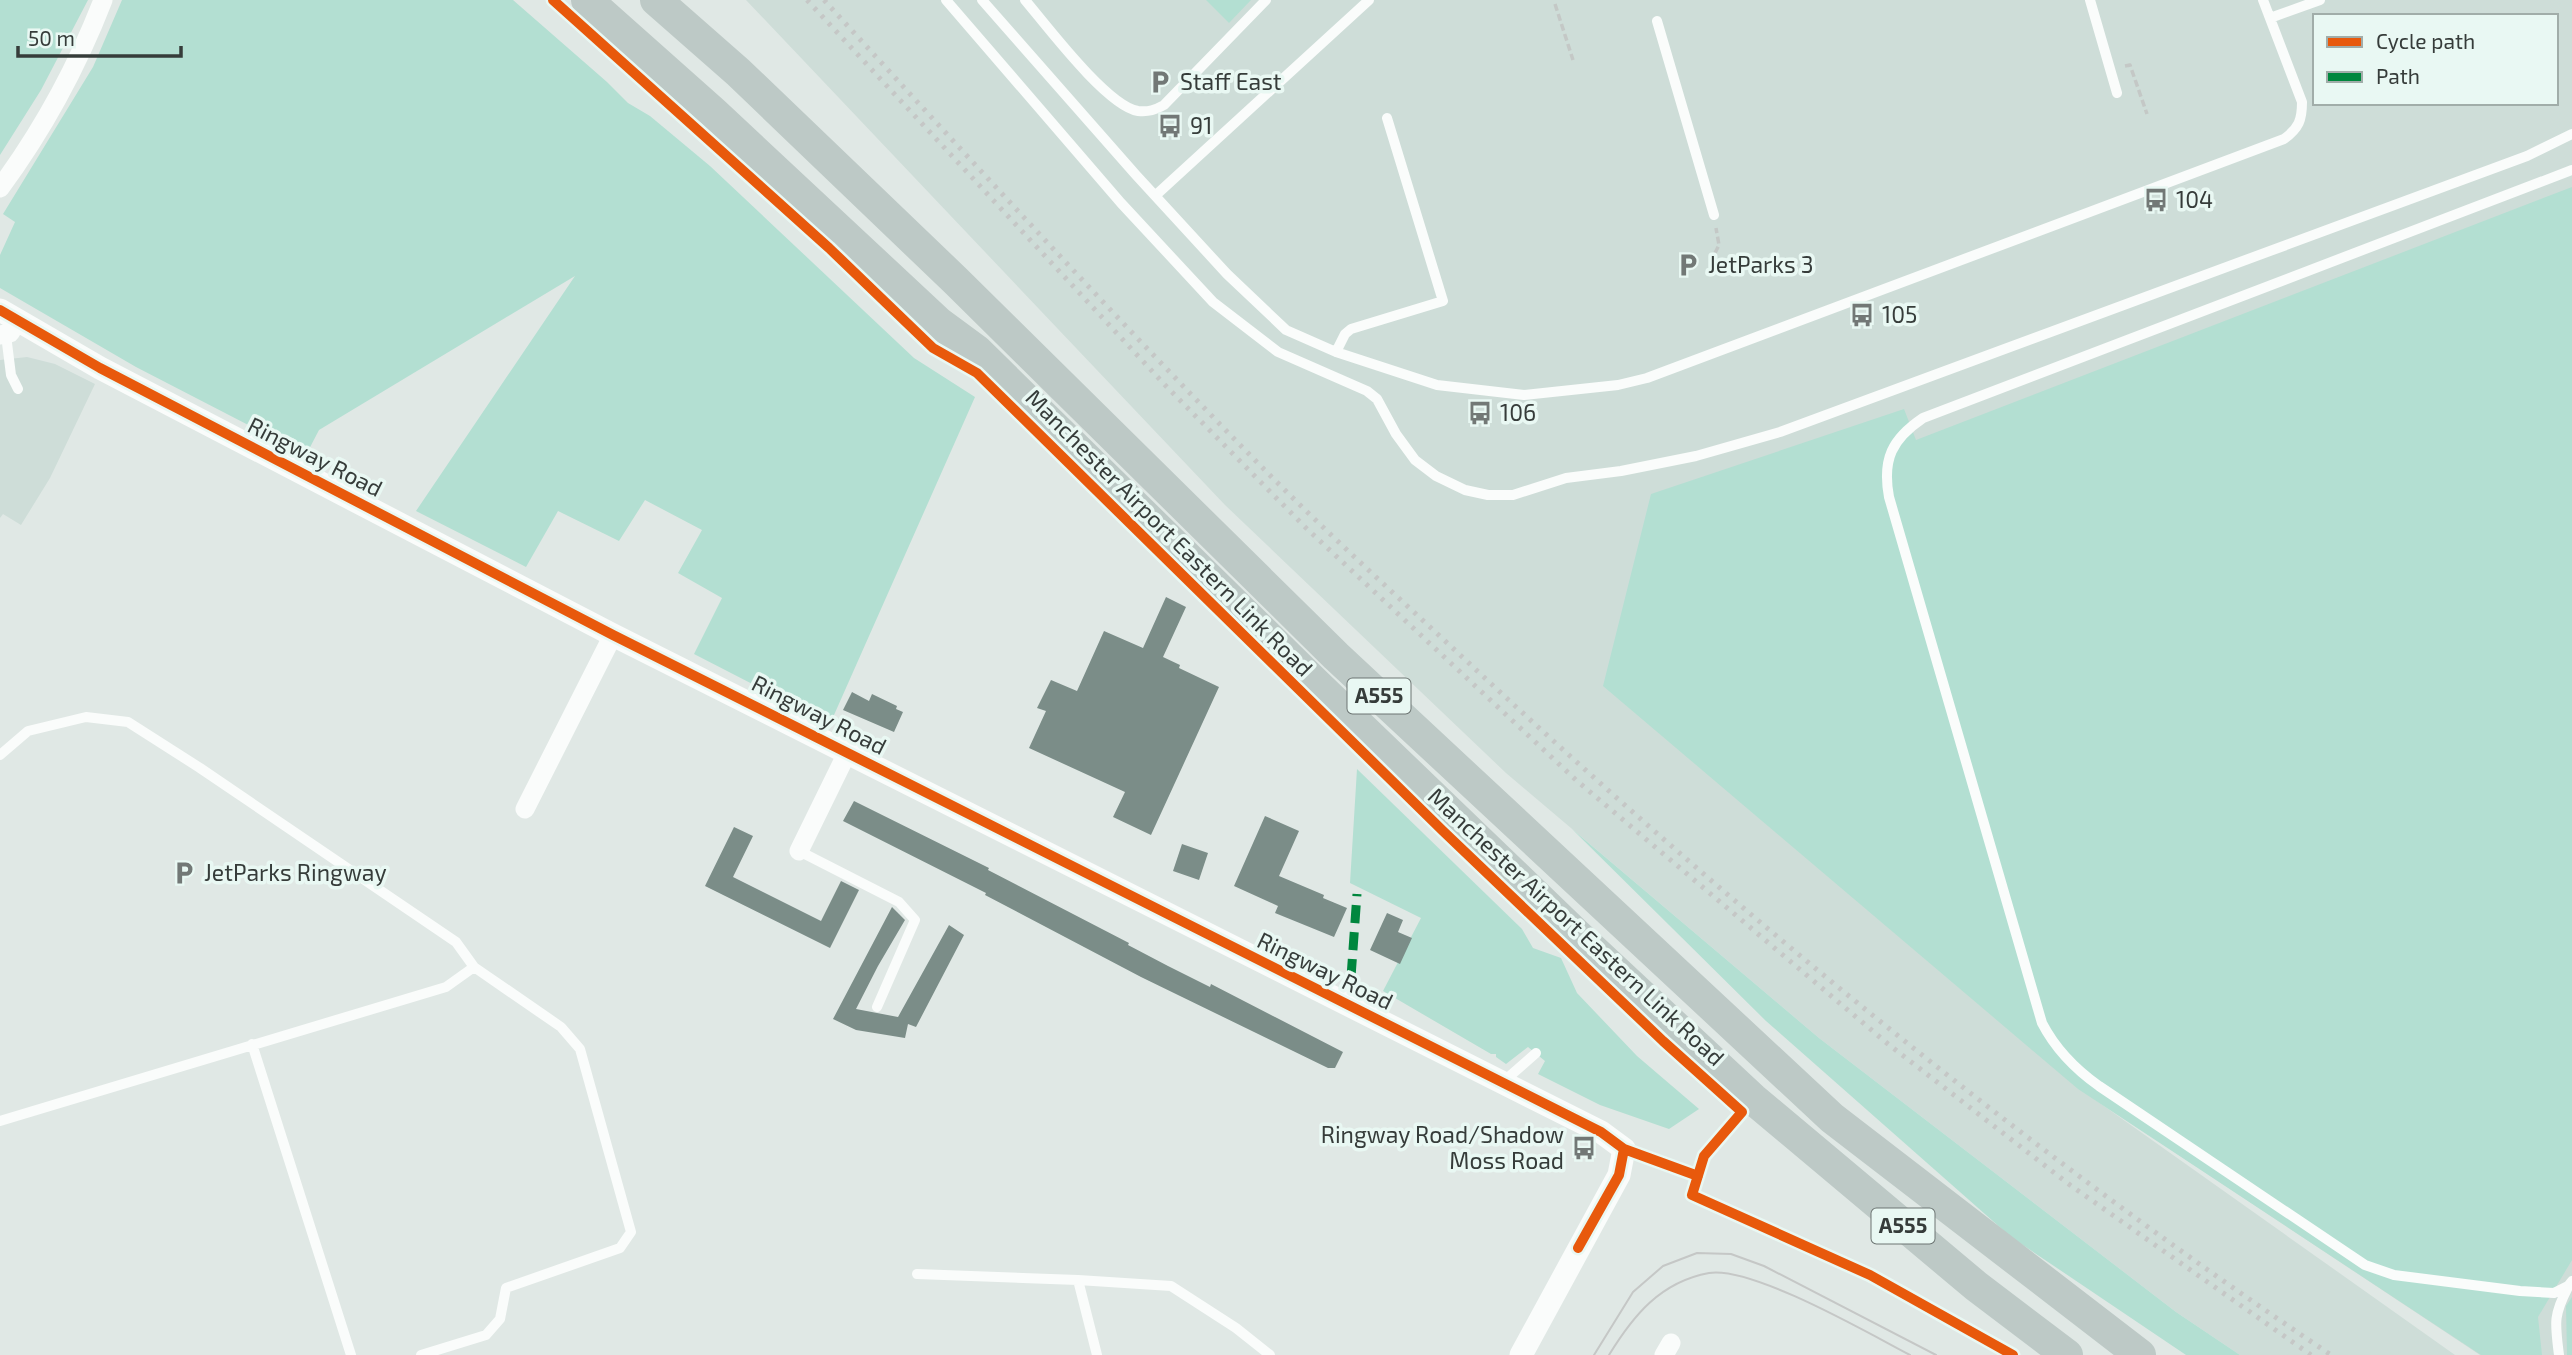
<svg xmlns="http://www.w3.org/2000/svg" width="2572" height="1355" font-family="'Exo 2',sans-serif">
	<rect width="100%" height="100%" fill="#e0e8e5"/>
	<path fill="#ceddd8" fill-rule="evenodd" d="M746 0H2572V1355H2480L2087 1094 2455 1355H2240L2176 1312 1819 1038 1506 773 1225 505ZM2315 16H2556V103H2315Z
		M27 357 55 364 95 384 50 478 21 525 3 514 0 518V360Z"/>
	<path fill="#b3dfd2" d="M0 0H88L41 90 0 155Z
		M122 0H513L607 82 628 103 650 116 710 166 914 358 975 397 830 724 694 654 722 598 678 573 702 530 645 500 619 541 558 511 526 567 416 511 575 276 319 430 306 455 136 367 0 288V255L15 222 3 214 93 67Z
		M1206 0H1251L1229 23Z
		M2572 187V1260L2538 1317 2542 1355H2481L2078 1089 1603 686 1651 494 1904 409 1916 440Z
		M1357 769 1522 929 1533 948 1561 958 1577 993 1637 1056 1699 1109 1669 1129 1600 1105 1538 1074 1545 1061 1528 1047 1506 1064 1496 1057V1054H1491L1383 991 1421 918 1350 883Z
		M1572 829 1819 1038 2176 1312 2240 1355H2186L2011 1237 1766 1021Z
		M2572 1297V1355H2567L2566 1306Z"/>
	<path fill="#7b8d88" d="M1166 597 1186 607 1163 657 1180 665 1179 668 1219 687 1151 835 1113 817 1125 792 1029 748 1046 711 1037 708 1051 680 1077 691 1104 631 1143 648Z
		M852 692 869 701 872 694 897 706 896 709 903 712 894 732 843 710Z
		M854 801 989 868 988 870 1129 943 1128 945 1168 966 1210 987 1211 984 1343 1052 1335 1068H1328L1141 977 985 895 986 893 843 821Z
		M1265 816 1299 831 1279 876 1324 895 1323 898 1347 908 1334 937 1275 913 1278 906 1234 886Z
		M734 827 753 836 733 877 821 921 841 881 859 890 830 948 705 886Z
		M1182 844 1208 853 1199 880 1173 871Z
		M892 907 905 920 878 966 856 1009 898 1017 949 925 964 935 916 1027 908 1024 905 1038 856 1030 833 1019Z
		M1387 913 1403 920 1398 932 1412 938 1400 964 1370 950Z"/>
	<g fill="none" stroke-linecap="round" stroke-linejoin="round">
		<path stroke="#c4c8c6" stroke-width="3.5" stroke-dasharray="7 3.5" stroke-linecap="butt" d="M1555 4 1573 60
			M2125 66 2130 65 2147 114
			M1715 253 1719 245 1716 228"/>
		<path stroke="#fafcfb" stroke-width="10" d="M946 0 1121 203 1213 302 1278 352 1367 391 1377 399 1396 434 1415 460 1436 476 1465 490 1488 495H1513L1566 478 1621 471 1696 456 1780 432 2527 156 2572 134
			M982 0 1136 175 1227 274 1286 330 1336 352 1437 385 1524 395 1618 385 1647 378 2284 139C2299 128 2302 120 2302 102L2263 0
			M1025 0C1047 26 1107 106 1138 111 1149 112 1155 110 1164 105L1266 0
			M2090 0 2117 93
			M2270 18 2320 0
			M1657 21 1714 215
			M2572 170 1923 418C1892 439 1882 459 1889 497L2042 1023C2056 1050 2075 1069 2099 1086L2365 1265 2394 1275 2520 1291 2554 1293 2568 1286 2572 1281
			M1156 195 1369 0
			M6 335 11 375 18 389
			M1336 352 1345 334 1351 329 1443 301 1387 118
			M0 755 28 731 86 717 128 722 200 768 456 942 474 967 561 1027 580 1049 631 1232 620 1248 506 1288 500 1319 486 1335 421 1355
			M799 851 899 902 915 920 877 1007
			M252 1044 351 1355
			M1503 1082 1536 1053
			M0 1121 446 987 474 967
			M917 1274 1078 1280 1097 1355
			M1078 1280 1171 1286 1236 1328 1270 1355
			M2559 1355C2555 1323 2553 1316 2568 1287"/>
		<path stroke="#fafcfb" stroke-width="19" d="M0 188C42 131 77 67 103 0
			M0 335 10 333 18 320
			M525 809 613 635
			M799 851 847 753
			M1664 1355 1671 1343"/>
		<path stroke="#fafcfb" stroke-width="23" d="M0 310 100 368 613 635 1601 1132 1624 1149 1619 1175 1521 1355"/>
		<path stroke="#bdc9c6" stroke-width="32" d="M587 0 714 113 939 323 977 351 1315 683 1577 935 1753 1099 1976 1286 2067 1355
			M656 0 738 72 956 281 1336 656 1832 1118 2140 1355"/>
		<path stroke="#c5c7c6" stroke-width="2" d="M1594 1355 1633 1292 1663 1266 1697 1253 1731 1254 1764 1266 1936 1355
			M1609 1355C1633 1316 1660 1282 1709 1273 1752 1266 1868 1333 1910 1355"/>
		<path stroke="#c5c7c6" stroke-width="5" stroke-dasharray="3.5 7" stroke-linecap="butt" d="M807 0 1165 385 1305 527 1576 780 1888 1044 2070 1185 2311 1355
			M824 0C964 153 1104 306 1250 455 1321 528 1397 596 1472 666 1740 916 2026 1150 2331 1355"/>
		<path stroke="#00873e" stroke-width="9" stroke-dasharray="18 9" stroke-linecap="butt" d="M1351 977 1357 894"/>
		<g stroke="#e9f8f3" stroke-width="15">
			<path id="cycleway" d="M553 0 829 248 933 348 977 373 1443 831 1663 1041 1742 1112 1704 1156 1692 1195 1870 1275 2013 1355
				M0 310 100 368 613 635 1601 1132 1624 1149 1698 1176
				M1578 1248 1619 1175 1624 1149"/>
		</g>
		<use href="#cycleway" stroke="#e8590c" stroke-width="10"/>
	</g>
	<defs>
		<g id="parking-bare" transform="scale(1.89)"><path d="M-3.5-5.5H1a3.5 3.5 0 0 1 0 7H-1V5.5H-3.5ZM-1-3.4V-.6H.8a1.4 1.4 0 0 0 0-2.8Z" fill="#727876" stroke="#e9f8f3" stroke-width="2.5" paint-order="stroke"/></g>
		<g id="bus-bare" transform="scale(1.89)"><path d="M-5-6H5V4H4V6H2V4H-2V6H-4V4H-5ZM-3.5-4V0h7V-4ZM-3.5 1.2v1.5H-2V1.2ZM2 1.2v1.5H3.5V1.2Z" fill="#727876" stroke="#e9f8f3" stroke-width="2.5" paint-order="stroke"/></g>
	</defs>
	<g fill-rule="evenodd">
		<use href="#parking-bare" x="1160" y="82"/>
		<use href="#bus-bare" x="1170" y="126"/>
		<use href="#bus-bare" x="2156" y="200"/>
		<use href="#parking-bare" x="1688" y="265"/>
		<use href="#bus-bare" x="1862" y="315"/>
		<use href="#bus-bare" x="1480" y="413"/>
		<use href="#parking-bare" x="184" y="873"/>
		<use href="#bus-bare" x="1584" y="1148"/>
	</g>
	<g text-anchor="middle" stroke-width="7" stroke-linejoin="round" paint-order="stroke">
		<g fill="#e9f8f3" stroke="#6c7472" stroke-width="2">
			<rect x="1347.5" y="678.5" width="63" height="35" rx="5"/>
			<rect x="1871.5" y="1208.5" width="63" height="35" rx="5"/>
		</g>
		<g font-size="21" font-weight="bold" fill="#363c3a">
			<text x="1379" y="703">A555</text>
			<text x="1903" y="1233">A555</text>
		</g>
		<g font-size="23" fill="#363c3a" stroke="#e9f8f3" text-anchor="start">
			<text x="1180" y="90">Staff East</text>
			<text x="1190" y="134">91</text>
			<text x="2176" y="208">104</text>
			<text x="1708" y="273">JetParks 3</text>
			<text x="1882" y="323">105</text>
			<text x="1500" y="421">106</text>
			<text x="204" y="881">JetParks Ringway</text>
			<text x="1564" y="1143" text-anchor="end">Ringway Road/Shadow<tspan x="1564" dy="26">Moss Road</tspan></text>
		</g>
		<g font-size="23" fill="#363c3a" stroke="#e9f8f3">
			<text transform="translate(315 457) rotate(27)" y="8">Ringway Road</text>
			<text transform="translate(1169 533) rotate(45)" y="8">Manchester Airport Eastern Link Road</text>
			<text transform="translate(819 715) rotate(27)" y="8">Ringway Road</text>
			<text transform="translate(1576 927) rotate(43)" y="8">Manchester Airport Eastern Link Road</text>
			<text transform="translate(1325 971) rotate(26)" y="8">Ringway Road</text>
		</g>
	</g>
	<rect x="2313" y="14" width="245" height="91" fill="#e9f8f3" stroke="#a1ada9" stroke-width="2"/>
	<rect x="2327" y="37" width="35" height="10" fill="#e8590c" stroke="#a1ada9" stroke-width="2"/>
	<text x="2376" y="49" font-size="21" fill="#363c3a">Cycle path</text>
	<rect x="2327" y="72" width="35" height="10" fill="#00873e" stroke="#a1ada9" stroke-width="2"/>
	<text x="2376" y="84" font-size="21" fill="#363c3a">Path</text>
	<path d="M18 46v10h163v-10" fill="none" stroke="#363c3a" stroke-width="3.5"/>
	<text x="28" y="46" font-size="21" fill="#363c3a" stroke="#e9f8f3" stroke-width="5" paint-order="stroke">50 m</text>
</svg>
